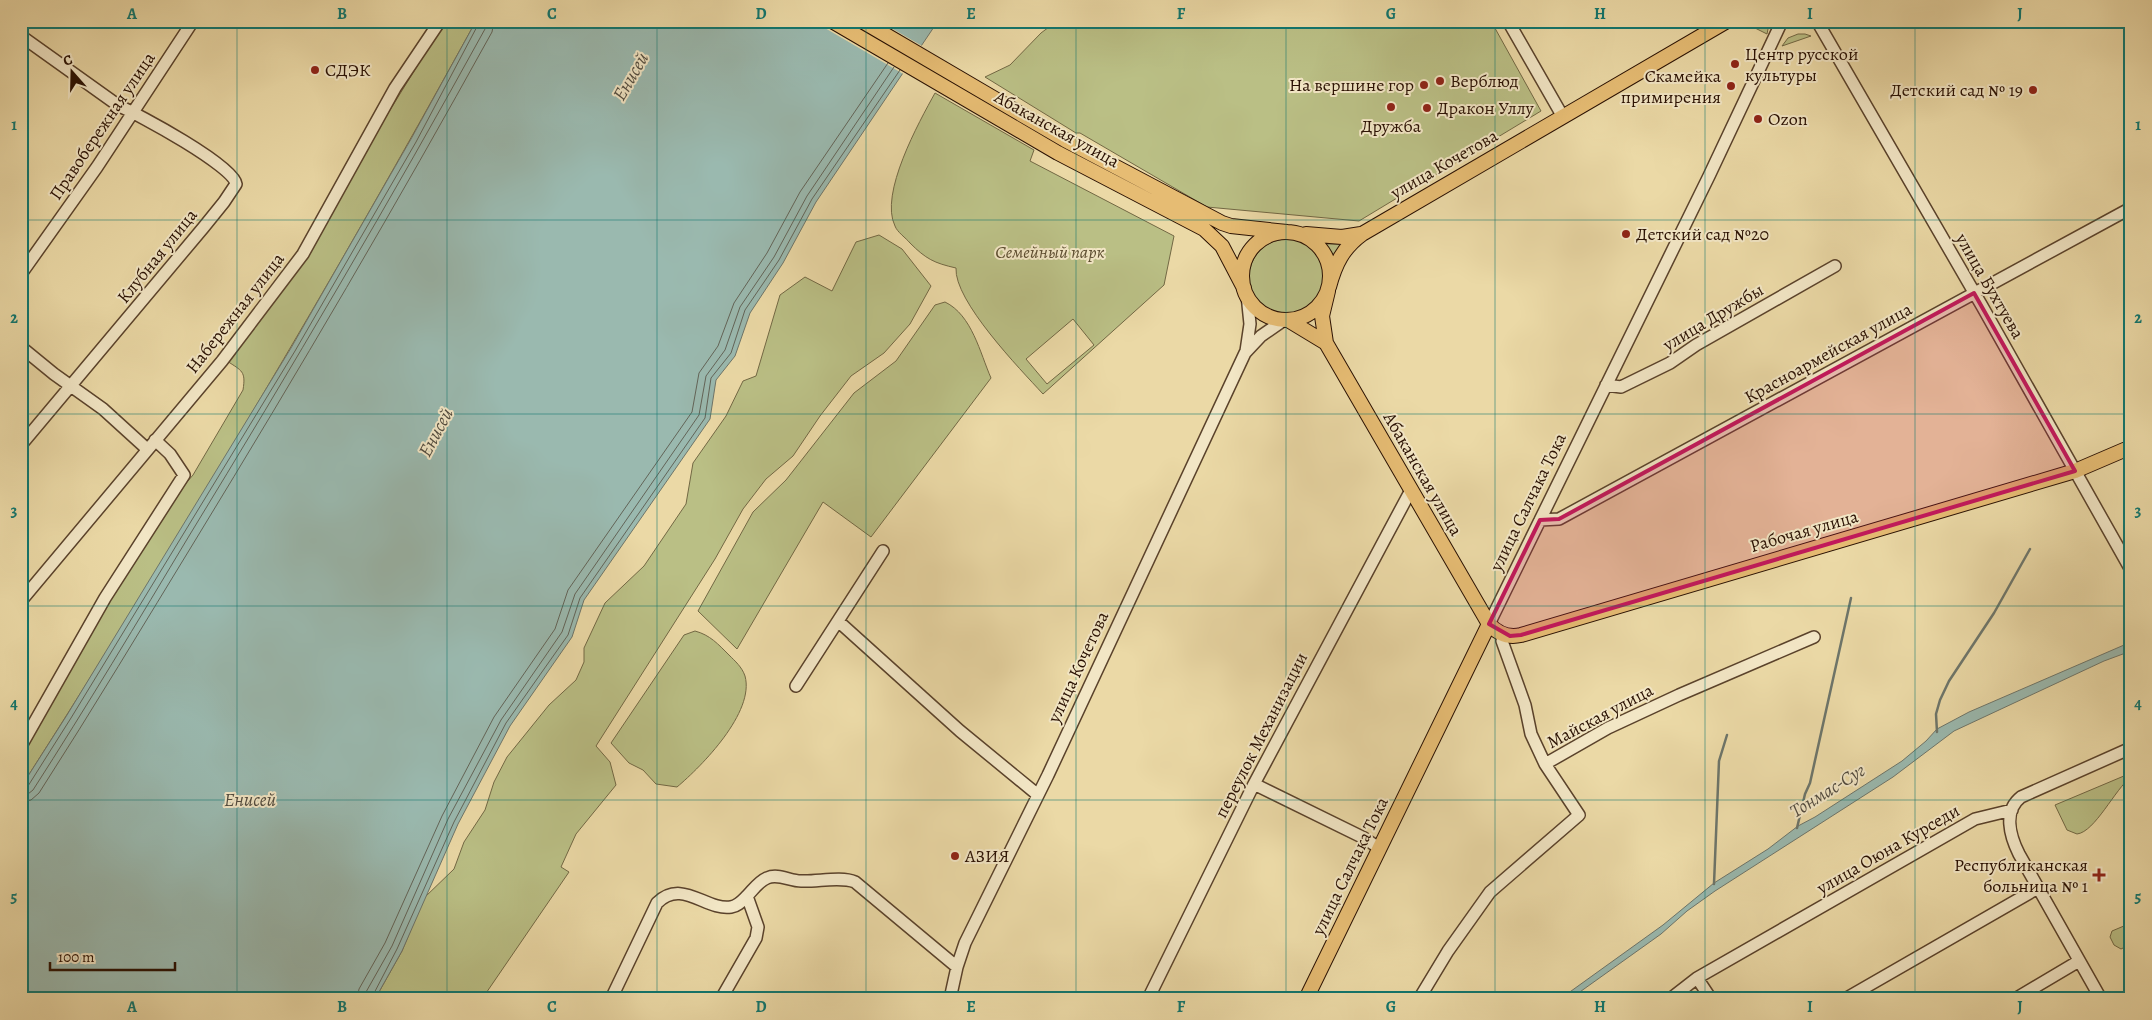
<svg xmlns="http://www.w3.org/2000/svg" width="2152" height="1020" font-family="Alegreya,serif">
	<rect width="100%" height="100%" fill="#ebd9a6"/>
	<filter id="stains"><feTurbulence type="fractalNoise" baseFrequency=".004" numOctaves="4"/><feColorMatrix values="0 0 0 0 .2 0 0 0 0 .09 0 0 0 0 .02 0 0 0 .5 -.17"/></filter>
	<radialGradient id="worn" r=".72"><stop offset=".6" stop-color="#630" stop-opacity="0"/><stop offset="1" stop-color="#630" stop-opacity=".3"/></radialGradient>
	<path fill="#babf85" stroke="#726844" fill-rule="evenodd" d="M445 21H476C333 281 181 537 21 787V755L109 602 175 496 193 475 243 390C246 371 242 371 227 361L305 260 377 131Z
		M1057 21H1295L1299 28 1309 21H1491L1541 111 1359 221 1207 207 1080 133H1076L985 77 1010 65 1041 33Z
		M1747 21H1764L1768 29 1767 34 1745 23Z
		M1798 34H1805L1811 36 1782 46 1788 38Z
		M935 93 1034 150 1030 161 1174 236 1164 285 1043 394C1020 369 954 301 956 268 934 263 926 259 910 243 906 238 897 232 895 226 879 194 919 122 935 93ZM1073 319 1094 345 1047 384 1026 359Z
		M879 235 902 249 931 286 910 324 884 353 851 376 820 416 793 456 766 479 743 509 715 559 596 746 610 762 616 785 576 834 561 867 569 872 482 999H375L402 951 424 898 454 869 464 842 485 810 494 782 507 757 549 705 576 680 584 662V648L605 603 644 566 686 504 693 463 726 416 743 381 756 376 780 295 805 277 832 291 856 242Z
		M1249 277a38 38 0 1 1 76 0a38 38 0 1 1-76 0Z
		M1325 244H1341L1333 257Z
		M945 302C972 315 980 353 991 378L871 537 823 502 737 649 698 611 753 512 786 480 854 393 896 361 935 305Z
		M695 631C710 635 718 644 729 655 735 661 742 667 745 676 755 712 702 766 677 787L656 784 643 770 629 763 611 743 684 635Z
		M2131 773V777C2115 789 2095 832 2077 834L2067 830 2055 805Z
		M2131 923V944L2121 949 2114 945 2110 937 2112 931Z"/>
	<path fill="#9ab9af" stroke="#6d756a" d="M476 21H938L816 202 783 263 750 313 735 356 716 380 710 419 584 600 572 637 510 726 458 824 402 951 375 999H21V787L67 715 291 348 411 139Z
		M2131 642V651L2104 661 1954 731 1893 777 1715 891 1687 911 1661 934 1570 999H1560L1663 925 1714 883 1768 849 1798 826 1815 817 1902 761 1926 741 1937 729 1969 712Z"/>
	<path fill="#ebd9a6" d="M813 21H879L924 47 905 75Z"/>
	<g fill="none" stroke-linecap="round" stroke-linejoin="round">
		<path stroke="#626458" stroke-width="1" d="M21 788 28 786 71 718 295 351 416 142 480 21
			M21 795 28 794 33 790C87 706 138 621 189 536 291 369 391 200 485 29L487 21
			M21 802 31 800 39 793C93 709 144 624 196 539 298 372 397 204 492 32L494 21
			M357 999 359 989 385 943 442 816 494 717 555 629 568 590 692 412 699 373 718 346 734 303 767 253 800 192 888 63
			M365 999 366 992 392 946 448 819 501 720 562 632 575 594 699 415 706 376 725 350 740 307 774 257 807 196 894 67
			M371 999 397 949 454 822 506 723 568 635 580 598 705 418 711 378 731 353 745 310 779 260 812 199 900 70"/>
		<path stroke="#6d756a" stroke-width="2.5" d="M1937 732 1936 714 1940 700 1949 681 1994 613 2030 549
			M1797 828 1805 794 1810 783 1851 598
			M1714 884 1719 761 1727 735"/>
		<g stroke="#5a422b" stroke-width="14">
			<path id="minor" d="M1508 21 1563 117
				M1817 21 1982 306 2131 570
				M21 36 119 106C138 114 234 166 236 184L224 202 203 228 21 445
				M21 274 97 167 193 21
				M21 347 54 374 103 409 147 449
				M1246 351 1250 324 1247 295
				M1606 385 1621 387 1670 363 1696 345 1835 266
				M1540 520 1559 519 2131 208
				M21 601 222 361 303 254 395 88 440 21
				M838 621 960 731 1038 795
				M1489 624 1709 176 1782 21
				M796 686 883 551
				M21 746 105 598 184 475 170 454 155 440
				M1545 764 1608 728 1679 695 1814 637
				M1254 784 1364 838 1379 848
				M1697 978 1711 999
				M611 999 657 903C682 878 706 911 731 907 738 906 742 901 747 896
				M721 999 756 938 758 927 747 896C753 890 759 881 767 878 778 873 790 881 801 881 817 882 841 876 855 882L957 967
				M950 999 957 967 965 943 1048 775 1245 353 1261 336 1284 320
				M1148 999 1254 784 1411 490
				M1419 999 1448 951 1490 892 1579 815 1545 764 1531 734 1525 705 1502 641 1503 635
				M1670 999 1697 978 1975 819 2012 810
				M1845 999 2038 888
				M2015 999 2079 961
				M2101 999 2019 854C2010 836 2003 811 2021 797L2131 748"/>
		</g>
		<g stroke="#291002" stroke-width="16">
			<path id="major" d="M832 21 1058 153 1204 229 1222 246 1244 288
				M862 21 1065 140 1222 223 1231 226 1287 232
				M1242 276a44 44 0 1 1 88 0a44 44 0 1 1-88 0Z
				M1306 234 1342 237 1361 234
				M1329 287C1335 264 1343 248 1362 234L1727 21
				M1328 291 1322 316 1326 343 1489 624C1498 634 1508 638 1521 635L2075 471 2131 447
				M1288 320 1326 343
				M1306 999 1489 624"/>
		</g>
		<use href="#minor" stroke="#f2e6c5" stroke-width="11"/>
		<use href="#major" stroke="#e6bc73" stroke-width="14"/>
	</g>
	<path fill="#c2185b" fill-opacity="0.2" stroke="#c2185b" stroke-width="4" stroke-linejoin="round" d="M1974 293 2075 471 1521 635 1510 636 1489 624 1540 520 1559 519Z"/>
	<path fill="none" stroke="#0f766e" stroke-width="1" stroke-opacity="0.55" d="M237 21V999M447 21V999M657 21V999M866 21V999M1076 21V999M1286 21V999M1495 21V999M1705 21V999M1915 21V999M21 220H2131M21 414H2131M21 606H2131M21 800H2131"/>
	<g fill="#8f2418" stroke="#f2e6c5" stroke-width="2">
		<circle cx="1735" cy="64" r="5"/>
		<circle cx="315" cy="70" r="5"/>
		<circle cx="1440" cy="81" r="5"/>
		<circle cx="1424" cy="85" r="5"/>
		<circle cx="1731" cy="86" r="5"/>
		<circle cx="2033" cy="90" r="5"/>
		<circle cx="1391" cy="107" r="5"/>
		<circle cx="1427" cy="108" r="5"/>
		<circle cx="1758" cy="119" r="5"/>
		<circle cx="1626" cy="234" r="5"/>
		<circle cx="955" cy="856" r="5"/>
		<path d="M2096.5 867.5h5v5h5v5h-5v5h-5v-5h-5v-5h5z"/>
	</g>
	<g text-anchor="middle" stroke-width="4" stroke-linejoin="round" paint-order="stroke">
		<g font-size="18" fill="#291002" stroke="#f2e6c5" text-anchor="start">
			<text x="1745" y="60">Центр русской<tspan x="1745" dy="21">культуры</tspan></text>
			<text x="325" y="76">СДЭК</text>
			<text x="1721" y="82" text-anchor="end">Скамейка<tspan x="1721" dy="21">примирения</tspan></text>
			<text x="1450" y="87">Верблюд</text>
			<text x="1414" y="91" text-anchor="end">На вершине гор</text>
			<text x="2023" y="96" text-anchor="end">Детский сад № 19</text>
			<text x="1437" y="114">Дракон Уллу</text>
			<text x="1768" y="125">Ozon</text>
			<text x="1391" y="132" text-anchor="middle">Дружба</text>
			<text x="1636" y="240">Детский сад №20</text>
			<text x="965" y="862">АЗИЯ</text>
			<text x="2088" y="871" text-anchor="end">Республиканская<tspan x="2088" dy="21">больница № 1</tspan></text>
		</g>
		<g font-size="18" fill="#291002" stroke="#f2e6c5">
			<text transform="translate(102 126) rotate(-56)" y="6">Правобережная улица</text>
			<text transform="translate(1057 129) rotate(29)" y="6">Абаканская улица</text>
			<text transform="translate(1444 164) rotate(-30)" y="6">улица Кочетова</text>
			<text transform="translate(157 256) rotate(-51)" y="6">Клубная улица</text>
			<text transform="translate(1990 286) rotate(60)" y="6">улица Бухтуева</text>
			<text transform="translate(235 313) rotate(-52)" y="6">Набережная улица</text>
			<text transform="translate(1713 317) rotate(-31)" y="6">улица Дружбы</text>
			<text transform="translate(1828 353) rotate(-29)" y="6">Красноармейская улица</text>
			<text transform="translate(1423 474) rotate(60)" y="6">Абаканская улица</text>
			<text transform="translate(1528 502) rotate(-64)" y="6">улица Салчака Тока</text>
			<text transform="translate(1804 531) rotate(-16)" y="6">Рабочая улица</text>
			<text transform="translate(1078 667) rotate(-65)" y="6">улица Кочетова</text>
			<text transform="translate(1600 716) rotate(-28)" y="6">Майская улица</text>
			<text transform="translate(1261 735) rotate(-63)" y="6">переулок Механизации</text>
			<text transform="translate(1888 849) rotate(-30)" y="6">улица Оюна Курседи</text>
			<text transform="translate(1350 866) rotate(-64)" y="6">улица Салчака Тока</text>
		</g>
		<g font-size="18" font-style="italic" fill="#5c4d30" stroke="#f2e6c5">
			<text x="1050" y="258">Семейный парк</text>
		</g>
		<g font-size="19" font-style="italic" fill="#514b3f" stroke="#f2e6c5">
			<text transform="translate(630 76) rotate(-60)" y="7">Енисей</text>
			<text transform="translate(435 432) rotate(-62)" y="7">Енисей</text>
			<text transform="translate(1827 790) rotate(-32)" y="7">Тонмас-Суг</text>
			<text x="250" y="806">Енисей</text>
		</g>
	</g>
	<rect width="2152" height="1020" fill="none" stroke="#ebd9a6" stroke-width="55"/>
	<g transform="translate(72 72) rotate(340)" stroke="#f2e6c5" stroke-width="4" paint-order="stroke">
	<path d="M0-4L9 19L0 12L-9 19Z" fill="#291002"/>
	<text y="-8" font-size="14" font-weight="bold" text-anchor="middle" fill="#291002">С</text>
	</g>
	<path d="M50 962v8h125v-8" fill="none" stroke="#291002" stroke-width="2.5"/>
	<text x="58" y="962" font-size="15" fill="#291002" stroke="#f2e6c5" stroke-width="4" paint-order="stroke">100 m</text>
	<rect x="28" y="28" width="2096" height="964" fill="none" stroke="#0f766e" stroke-width="2"/>
	<g font-size="16" text-anchor="middle" font-weight="bold" fill="#0f766e">
		<text x="132" y="19">A</text>
		<text x="342" y="19">B</text>
		<text x="552" y="19">C</text>
		<text x="761" y="19">D</text>
		<text x="971" y="19">E</text>
		<text x="1181" y="19">F</text>
		<text x="1391" y="19">G</text>
		<text x="1600" y="19">H</text>
		<text x="1810" y="19">I</text>
		<text x="2020" y="19">J</text>
		<text x="14" y="130">1</text>
		<text x="2138" y="130">1</text>
		<text x="14" y="323">2</text>
		<text x="2138" y="323">2</text>
		<text x="14" y="516">3</text>
		<text x="2138" y="516">3</text>
		<text x="14" y="709">4</text>
		<text x="2138" y="709">4</text>
		<text x="14" y="902">5</text>
		<text x="2138" y="902">5</text>
		<text x="132" y="1012">A</text>
		<text x="342" y="1012">B</text>
		<text x="552" y="1012">C</text>
		<text x="761" y="1012">D</text>
		<text x="971" y="1012">E</text>
		<text x="1181" y="1012">F</text>
		<text x="1391" y="1012">G</text>
		<text x="1600" y="1012">H</text>
		<text x="1810" y="1012">I</text>
		<text x="2020" y="1012">J</text>
	</g>
	<rect width="100%" height="100%" filter="url(#stains)"/>
	<rect width="100%" height="100%" fill="url(#worn)"/>
</svg>
